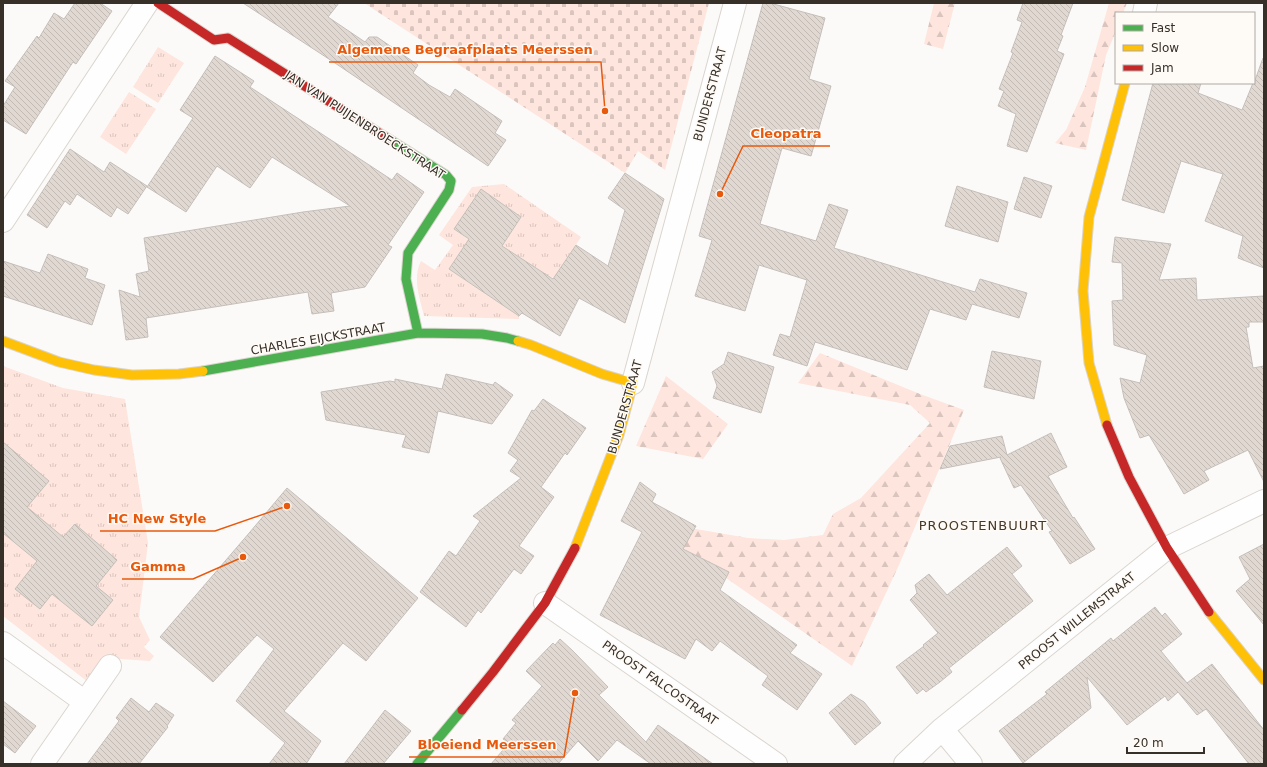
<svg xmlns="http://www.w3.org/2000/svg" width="1267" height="767" font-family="'DejaVu Sans',sans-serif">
	<defs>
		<pattern id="grass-tufts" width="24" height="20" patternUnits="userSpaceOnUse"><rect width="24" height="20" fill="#fee5dd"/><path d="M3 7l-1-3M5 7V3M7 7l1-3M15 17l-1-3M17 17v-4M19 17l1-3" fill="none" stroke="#dac5be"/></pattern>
		<pattern id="forest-firs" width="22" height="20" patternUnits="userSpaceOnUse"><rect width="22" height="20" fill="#fee5dd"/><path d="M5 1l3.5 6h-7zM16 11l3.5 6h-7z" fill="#dac5be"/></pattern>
		<pattern id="cemetery-stones" width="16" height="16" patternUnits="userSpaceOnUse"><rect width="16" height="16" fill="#fee5dd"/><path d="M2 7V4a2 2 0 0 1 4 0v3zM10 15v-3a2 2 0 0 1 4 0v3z" fill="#dac5be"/></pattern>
		<pattern id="building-back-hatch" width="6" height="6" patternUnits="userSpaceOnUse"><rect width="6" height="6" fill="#e2d8d2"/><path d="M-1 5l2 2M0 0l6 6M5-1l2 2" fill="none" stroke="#c2bab4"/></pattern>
	</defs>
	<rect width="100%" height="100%" fill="#fcfaf8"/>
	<path fill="url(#grass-tufts)" d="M158 47 184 63 158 103 133 87Z
		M129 92 156 109 126 154 100 137Z
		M504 184 581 237 554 278 547 275 502 246 521 217 481 190 454 229 469 240 449 269 519 316V319L424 316C420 298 412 279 421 261L435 270 453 245 439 235 472 187Z
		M3 366 63 388 125 399 148 543 139 617 150 640 144 647 154 656 150 661 106 658 88 682 3 616Z"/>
	<path fill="url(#forest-firs)" d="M934 3H955L943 49 924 44Z
		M1109 3H1127L1123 13H1116V31L1106 55 1086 150 1055 143 1066 130 1085 87Z
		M820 353 920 394 964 410 899 565 852 666 676 543 690 528 748 538 784 540 823 535 833 514 861 498 930 423 910 405 798 383Z
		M666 376 728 424 703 459 636 446Z"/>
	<path fill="url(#cemetery-stones)" d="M364 3H709L665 170 638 151 625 173Z"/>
	<path fill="url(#building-back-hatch)" stroke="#c4bfba" d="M75 3H100L112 11 76 64 73 62 26 134 3 120V106L15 87 5 81 37 36 39 38 54 13 64 19Z
		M243 3H339L328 17 365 42 369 37H377L418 65 413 73 429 85 450 97 455 89 502 121 495 133 506 140 488 166 335 63Z
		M763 3H770L825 18 809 79 831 86 811 156 782 148 760 224 816 241 829 204 848 210 834 248 975 292 980 279 1027 293 1019 318 972 304 966 320 930 309 907 370 815 342 807 366 773 355 780 334 790 337 807 280 759 265 745 311 695 296 712 240 699 236Z
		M1023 3H1073L1061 35 1063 36 1057 51 1064 54 1027 152 1007 146 1016 114 998 106 1004 91 999 89 1013 53 1011 52 1022 22 1017 20Z
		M215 56 254 81 250 87 360 159 392 180 397 173 424 192 388 245 392 247 365 287 331 293 334 311 312 314 308 292 146 318 148 337 126 340 119 290 140 297 136 274 149 271 144 238 303 212 350 206 272 157 250 188 217 166 186 212 147 187 193 118 180 110Z
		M1263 58H1264V268L1238 258 1243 236 1205 221 1223 174 1181 161 1164 213 1122 200 1153 83H1201L1198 93 1242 110 1253 83H1254Z
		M70 149 104 172 110 162 147 186 128 214 117 207 111 217 77 194 70 205 65 201 47 228 27 215Z
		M625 173 664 199 625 323 579 298 560 336 522 313 519 316 449 269 469 239 454 229 481 189 521 217 502 246 553 279 576 245 608 266 625 210 608 198Z
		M1024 177 1052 186 1041 218 1014 209Z
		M957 186 1008 202 998 242 945 226Z
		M1115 237 1171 244 1159 280 1196 278 1197 300 1264 296V322H1249V327H1246L1253 368 1264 366V482L1248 450 1204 471 1209 480 1184 494 1149 435 1140 438 1124 398 1120 378 1140 383 1147 355 1114 345 1112 301 1123 300 1122 263 1112 262Z
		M48 254 88 269 85 278 105 285 92 325 3 296V261L40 273Z
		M992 351 1041 361 1034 399 984 387Z
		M728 352 774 367 761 413 713 398 717 386 712 372 724 364Z
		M446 374 493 385 495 382 513 395 492 424 438 411 429 453 402 447 406 435 326 420 321 392 390 381 395 382V379L442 389Z
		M543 399 586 428 567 455 565 453 541 487 554 497 519 546 534 556 521 574 514 569 481 613 478 610 466 627 420 592 449 551 456 556 480 521 473 516 521 478 510 471 518 460 508 453 532 410 534 411Z
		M1051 433 1067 467 1048 476 1073 518 1074 517 1095 549 1070 564 1049 532 1052 531 1021 485 1014 488 1000 458 1001 457 940 469 950 446 1002 436 1007 455Z
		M3 442 49 481 27 507 63 537 75 524 117 560 96 586 113 600 92 626 52 594 40 609 15 589 37 561 3 533Z
		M640 482 656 494 652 502 696 526 683 549 729 572 720 590 797 645 790 653 822 674 797 710 762 685 768 676 720 641 712 651 696 639 685 659 600 615 642 532 621 521Z
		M287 488 418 598 366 661 343 643 284 711 321 741 306 764H269L285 743 236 701 274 649 257 635 213 682 160 637 250 532Z
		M1264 544V625L1236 591 1250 579 1239 557Z
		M1007 547 1022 566 1012 574 1033 601 949 668 952 672 940 682 926 692 923 689 917 694 896 667 924 646 923 645 938 633 910 600 917 593 915 585 929 574 947 595Z
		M1155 607 1162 616 1165 613 1182 634 1161 651 1187 683 1212 664 1264 730V764H1249L1206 709 1197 715 1178 692 1168 701 1165 696 1127 725 1087 677 1091 708 1023 763 999 731 1047 694 1045 692 1111 638 1113 641Z
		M560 639 573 651 608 687 599 695 646 742 658 725 713 764H651L617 740 598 761 578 741 558 764H491L509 743 503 739 516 723 512 720 542 686 526 671 553 643 555 645Z
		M851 694 864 702 881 723 855 745 829 713Z
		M131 698 149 712 156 703 174 715 167 726 168 727 139 764H87L119 721 116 718Z
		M3 701 36 726 15 753 3 744Z
		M385 710 411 731 383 764H344Z"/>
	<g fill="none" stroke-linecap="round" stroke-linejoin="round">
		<g stroke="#dad5cf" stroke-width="24">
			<path id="street" d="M1144 13 1146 3
				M3 221 147 3
				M633 383 735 3
				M545 603 776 764
				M3 643 85 702
				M942 729 971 764
				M42 764 110 666
				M905 764 942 729 1167 548 1264 501"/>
		</g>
		<g stroke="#dad5cf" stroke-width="11">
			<path id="fast" d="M392 141 446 175 451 181 449 190 408 253 406 279 418 333
				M203 371 418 333 482 334 507 338 518 341
				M417 764 462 710"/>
		</g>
		<g stroke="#dad5cf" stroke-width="11">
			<path id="slow" d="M3 341 59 362 94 370 132 375 179 374 203 371
				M518 341 531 345 602 374 633 383 619 435 575 548
				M1107 425 1089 363 1083 291 1089 217 1125 83
				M1209 612 1264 680"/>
		</g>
		<g stroke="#dad5cf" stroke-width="11">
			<path id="jam" d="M158 3 214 40 228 38 392 141
				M1107 425 1129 477 1167 548 1209 612
				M462 710 493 672 545 603 575 548"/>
		</g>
		<use href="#street" stroke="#fffefe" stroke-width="22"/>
		<use href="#fast" stroke="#4caf50" stroke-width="9"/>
		<use href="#slow" stroke="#ffc107" stroke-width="9"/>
		<use href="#jam" stroke="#c62828" stroke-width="9"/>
	</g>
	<g text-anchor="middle" stroke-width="3" stroke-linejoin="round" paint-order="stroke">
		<g font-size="12" fill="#373028" stroke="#fefaf6">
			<text transform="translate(710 94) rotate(-75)" y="4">BUNDERSTRAAT</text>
			<text transform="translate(365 125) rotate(33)" y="4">JAN VAN PUIJENBROECKSTRAAT</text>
			<text transform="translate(318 339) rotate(-10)" y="4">CHARLES EIJCKSTRAAT</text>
			<text transform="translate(625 407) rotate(-74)" y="4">BUNDERSTRAAT</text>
			<text transform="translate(1077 621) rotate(-39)" y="4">PROOST WILLEMSTRAAT</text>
			<text transform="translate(660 683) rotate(35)" y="4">PROOST FALCOSTRAAT</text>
		</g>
		<g font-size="13" letter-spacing="1" fill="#463927" stroke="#fefaf6">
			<text x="983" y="530">PROOSTENBUURT</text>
		</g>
	</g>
	<path fill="none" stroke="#e8590c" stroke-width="1.5" d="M605 111L601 62H329M720 194L743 146H830M287 506L215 531H100M243 557L193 579H122M575 693L564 757H409"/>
	<g fill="#e8590c" stroke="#fefaf6" stroke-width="1.5">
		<circle cx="605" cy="111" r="4"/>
		<circle cx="720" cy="194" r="4"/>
		<circle cx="287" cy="506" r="4"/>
		<circle cx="243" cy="557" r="4"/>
		<circle cx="575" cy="693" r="4"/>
	</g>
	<g font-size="13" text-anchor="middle" font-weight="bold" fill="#e8590c" stroke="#fefaf6" stroke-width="3" stroke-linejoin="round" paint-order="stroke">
		<text x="465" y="54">Algemene Begraafplaats Meerssen</text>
		<text x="786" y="138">Cleopatra</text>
		<text x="157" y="523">HC New Style</text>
		<text x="158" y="571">Gamma</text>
		<text x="487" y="749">Bloeiend Meerssen</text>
	</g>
	<rect width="1267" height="767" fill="none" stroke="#373028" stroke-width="8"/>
	<rect x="1115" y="12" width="140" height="72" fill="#fefaf6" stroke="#aea9a4"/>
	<rect x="1123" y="25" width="20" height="6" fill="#4caf50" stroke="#aea9a4"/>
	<text x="1151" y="32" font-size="12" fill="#373028">Fast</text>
	<rect x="1123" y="45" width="20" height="6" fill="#ffc107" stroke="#aea9a4"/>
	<text x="1151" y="52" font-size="12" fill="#373028">Slow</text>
	<rect x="1123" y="65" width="20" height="6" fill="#c62828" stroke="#aea9a4"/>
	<text x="1151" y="72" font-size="12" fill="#373028">Jam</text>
	<path d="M1127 747v6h77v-6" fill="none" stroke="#373028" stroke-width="2"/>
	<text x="1133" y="747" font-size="12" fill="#373028" stroke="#fefaf6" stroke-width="3" paint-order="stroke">20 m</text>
</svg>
